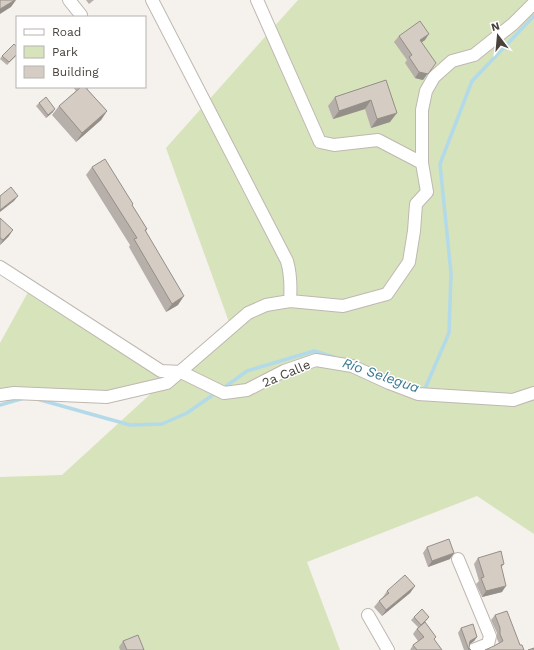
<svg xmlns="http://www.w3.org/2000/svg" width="534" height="650" font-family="'Work Sans',sans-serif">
	<rect width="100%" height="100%" fill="#f5f1ed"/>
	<path fill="#d7e3bb" d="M298 0H534V534L477 496 307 562 340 650H0V477L62 475 229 322 166 148Z
		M32 285 161 371 158 381 111 397 0 396V343Z"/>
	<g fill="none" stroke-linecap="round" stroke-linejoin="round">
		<path stroke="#b2dae9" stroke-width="3.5" d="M222 389 247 371 314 351 334 357
			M424 391 449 333 451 273 440 164 472 81 534 16
			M37 399 130 425 162 424 187 413 217 392
			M0 405 24 398"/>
		<g stroke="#bfb8b1" stroke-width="14">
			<path id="street" d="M69 0 81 15
				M152 0 287 261C291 275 291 287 290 301
				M257 0 320 142 334 145 378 140 422 163
				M0 267 161 371 181 372 224 393 247 390 284 371 316 360 352 366 389 383 418 394 513 400 534 393
				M0 395 14 393 107 397 167 383 248 313 266 305 290 301 343 306 387 294 409 262 414 231 416 204 427 192 422 163V110L426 91 434 77 452 61 474 55 513 24 534 3
				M458 559 490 636 488 644 473 650
				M368 615 388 650"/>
		</g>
		<use href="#street" stroke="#fff" stroke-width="12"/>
	</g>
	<path fill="#b7afa9" d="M86 0H94L89 4Z
		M399 36 425 40 422 42 423 80 415 78 405 63 407 60 394 42Z
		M17 55 7 65 0 59 2 56Z
		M386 80 390 122 371 128 365 109 333 119 328 106 335 97Z
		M73 87H90L87 89 107 111 101 120 76 142 52 115 59 106 76 91Z
		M39 103 53 112 46 118 36 106Z
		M92 167 133 204 132 205 147 229 146 231 178 305 166 312 129 247 130 245 86 175Z
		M0 218 9 236 0 245Z
		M427 547 450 559 428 567 423 553Z
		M478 558 504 564 501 568 502 592 482 597 476 584 479 581 474 564Z
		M415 586 410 593 382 616 374 607 379 601 383 597 387 591Z
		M495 615 520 645 494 646 499 643 497 639V633L491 620Z
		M414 617H429L427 620 422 625 436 637 434 640 442 650H410L413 645 418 641 413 634 418 627 411 620Z
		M461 628 477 637 474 641 470 644 469 648 471 650H464L458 633Z
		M123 641 144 650H120L119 647Z"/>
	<path fill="#958f89" d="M15 0H16L11 7 0 14V9Z
		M429 34 425 40 416 46 420 40Z
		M431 69 423 80 415 78 419 72Z
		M371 100 365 109 333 119 339 111Z
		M55 109 53 112 46 118 48 115Z
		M107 111 101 120 76 142 82 133Z
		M397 113 390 122 371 128 377 119Z
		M18 196 14 201 0 212V210Z
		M13 230 9 236 0 245 3 240Z
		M184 296 178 305 166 312 172 304Z
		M454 553 450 559 428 567 432 561Z
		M415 586 410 593 382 616 386 610Z
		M506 586 502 592 482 597 486 591Z
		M477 637 474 641 467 646 470 641Z"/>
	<path fill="#d5ccc4" stroke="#958f89" d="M0 0H15L0 9Z
		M420 21 429 34 420 40 436 63 428 74 419 72 409 57 412 55 399 36Z
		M14 44 17 47V54L9 62 2 56Z
		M386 80 397 113 377 119 371 100 339 111 335 97Z
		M81 87H85L107 111 82 133 59 106Z
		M46 97 55 109 48 115 39 103Z
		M105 159 133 204 132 205 147 229 145 230 184 296 172 304 134 239 137 238 92 167Z
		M11 187 18 196 0 210V196Z
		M0 218 13 230 3 240 0 238Z
		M449 539 454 553 432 561 427 547Z
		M501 551 504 564 501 565 506 586 486 591 481 578 484 577 478 558Z
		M405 575 415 586 386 610 379 601 389 593 387 591Z
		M422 609 429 617 421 625 414 617Z
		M507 611 520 645H522L524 650H485L494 646 503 641 500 634V628L495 615Z
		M425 622 436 637 434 639 442 650H417L413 645 424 637 417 629Z
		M473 624 477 637 470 641 469 648 471 650H469L461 628Z
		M138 635 144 650H127L123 641Z
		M534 648V650H528Z"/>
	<g text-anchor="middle" stroke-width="3" stroke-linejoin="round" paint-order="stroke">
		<g font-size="13" fill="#49423b" stroke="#fff">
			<text transform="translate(286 373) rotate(-23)" y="5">2a Calle</text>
		</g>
		<g font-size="14" font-style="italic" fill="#397992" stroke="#fff">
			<text transform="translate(381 375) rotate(19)" y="5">Río Selegua</text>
		</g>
	</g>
	<rect x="16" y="16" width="130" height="72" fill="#ffffff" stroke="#b6b3b1"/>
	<rect x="24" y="29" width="20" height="6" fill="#ffffff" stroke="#b6b3b1"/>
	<text x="52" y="36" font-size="12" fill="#49423b">Road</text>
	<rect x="24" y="46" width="20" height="12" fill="#d7e3bb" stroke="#b6b3b1"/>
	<text x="52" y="56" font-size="12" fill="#49423b">Park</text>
	<rect x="24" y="66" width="20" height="12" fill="#d5ccc4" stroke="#b6b3b1"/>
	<text x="52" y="76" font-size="12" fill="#49423b">Building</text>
	<g transform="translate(498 36) rotate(344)" stroke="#ffffff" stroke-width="3" paint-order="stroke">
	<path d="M0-3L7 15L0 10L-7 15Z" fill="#49423b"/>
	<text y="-6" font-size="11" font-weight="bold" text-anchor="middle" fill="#49423b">N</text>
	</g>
</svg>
